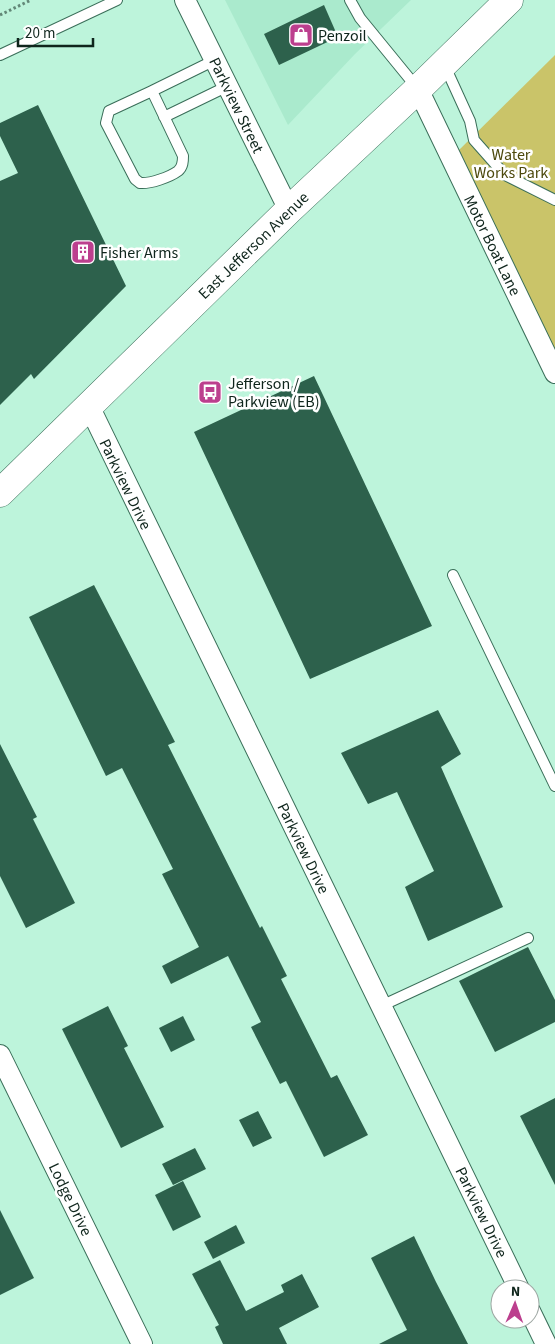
<svg xmlns="http://www.w3.org/2000/svg" width="555" height="1344" font-family="'Source Sans 3',sans-serif">
	<rect width="100%" height="100%" fill="#bdf4db"/>
	<path fill="#aaeacd" d="M225 0H411L355 54 288 125Z"/>
	<path fill="#cac469" d="M555 55V355L457 152Z"/>
	<path fill="#2d614c" d="M324 5 338 37 279 65 264 34Z
		M38 105 126 286 34 379 31 374 0 405V181L18 173 0 136V123Z
		M314 376 432 626 310 679 194 432Z
		M94 585 175 742 168 745 260 928 262 926 287 976 281 979 331 1078 337 1075 368 1135 324 1157 286 1081 280 1084 251 1027 261 1022 228 956 171 984 162 966 199 947 162 874 173 869 122 768 106 776 29 617Z
		M438 710 461 754 441 767 503 907 428 941 405 887 434 871 397 792 368 804 341 753Z
		M0 744 37 817 33 819 75 903 26 928 0 876Z
		M528 947 555 1000V1022L495 1052 459 981Z
		M108 1006 128 1046 124 1048 164 1127 121 1148 62 1029Z
		M183 1016 195 1040 171 1052 159 1028Z
		M555 1098V1185L520 1116Z
		M258 1111 272 1138 253 1147 239 1120Z
		M195 1148 206 1169 173 1185 162 1164Z
		M183 1181 201 1217 173 1231 155 1195Z
		M0 1210 34 1278 0 1295Z
		M236 1225 245 1243 213 1259 204 1242Z
		M414 1236 436 1282 468 1344H379L407 1330 371 1258Z
		M220 1260 246 1311 284 1292 281 1285 302 1274 319 1307 279 1328 287 1344H223L215 1327 219 1325 192 1274Z"/>
	<g fill="none" stroke-linecap="round" stroke-linejoin="round">
		<g stroke="#3a6e59" stroke-width="12">
			<path id="lane" d="M350 0 360 18 418 89
				M0 55 117 0
				M444 64 470 121 474 140 505 175 555 200
				M152 91 183 156C183 161 183 167 178 171 170 177 150 184 140 183L135 179 106 123 109 111Z
				M152 91 215 60
				M164 117 228 86
				M453 575 555 786
				M381 1006 528 938"/>
		</g>
		<g stroke="#3a6e59" stroke-width="22">
			<path id="street" d="M185 0 289 210
				M418 89 555 373
				M89 406 519 1289
				M0 1055 142 1344
				M530 1311 546 1344"/>
		</g>
		<g stroke="#3a6e59" stroke-width="29">
			<path id="secondary" d="M0 493 289 210 418 89 509 0"/>
		</g>
		<path stroke="#628777" stroke-width="3" stroke-dasharray="2.5 2.5" stroke-linecap="butt" d="M0 15 31 0"/>
		<use href="#lane" stroke="#fff" stroke-width="10"/>
		<use href="#street" stroke="#fff" stroke-width="20"/>
		<use href="#secondary" stroke="#fff" stroke-width="28"/>
	</g>
	<defs>
		<g id="shop-square" transform="scale(1.25)"><rect x="-9" y="-9" width="18" height="18" rx="4" fill="#bc3f8e" stroke="#fff"/><path d="M-5-2.5h2.3a2.7 3.5 0 0 1 5.4 0H5L5.5 6h-11ZM-1.5-2.5h3a1.5 2.3 0 0 0-3 0Z" fill="#fff"/></g>
		<g id="building-square" transform="scale(1.25)"><rect x="-9" y="-9" width="18" height="18" rx="4" fill="#bc3f8e" stroke="#fff"/><path d="M-4-6H4V6H1V3H-1V6H-4ZM-2.5-4.3h1.7v1.8h-1.7ZM.8-4.3h1.7v1.8H.8ZM-2.5-1h1.7V.8h-1.7ZM.8-1h1.7V.8H.8Z" fill="#fff"/></g>
		<g id="bus-square" transform="scale(1.25)"><rect x="-9" y="-9" width="18" height="18" rx="4" fill="#bc3f8e" stroke="#fff"/><path d="M-5-6H5V4H4V6H2V4H-2V6H-4V4H-5ZM-3.5-4V0h7V-4ZM-3.5 1.2v1.5H-2V1.2ZM2 1.2v1.5H3.5V1.2Z" fill="#fff"/></g>
	</defs>
	<g fill-rule="evenodd">
		<use href="#shop-square" x="301" y="35"/>
		<use href="#building-square" x="83" y="252"/>
		<use href="#bus-square" x="210" y="392"/>
	</g>
	<g text-anchor="middle" stroke-width="5" stroke-linejoin="round" paint-order="stroke">
		<g font-size="16" fill="#0f251c" stroke="#fff" text-anchor="start">
			<text x="318" y="41">Penzoil</text>
			<text x="100" y="258">Fisher Arms</text>
			<text x="228" y="389">Jefferson /<tspan x="228" dy="18">Parkview (EB)</tspan></text>
		</g>
		<g font-size="16" fill="#0f251c" stroke="#fff">
			<text transform="translate(237 105) rotate(64)" y="6">Parkview Street</text>
			<text transform="translate(253 245) rotate(-44)" y="6">East Jefferson Avenue</text>
			<text transform="translate(493 245) rotate(64)" y="6">Motor Boat Lane</text>
			<text transform="translate(126 484) rotate(64)" y="6">Parkview Drive</text>
			<text transform="translate(304 848) rotate(64)" y="6">Parkview Drive</text>
			<text transform="translate(71 1199) rotate(64)" y="6">Lodge Drive</text>
			<text transform="translate(482 1212) rotate(64)" y="6">Parkview Drive</text>
		</g>
		<g font-size="16" fill="#4d490d" stroke="#fff">
			<text x="511" y="160">Water<tspan x="511" dy="18">Works Park</tspan></text>
		</g>
	</g>
	<g transform="translate(515 1304) rotate(2)"><circle r="24" fill="#ffffff" stroke="#9fa8a4"/>
	<path d="M0-4L9 19L0 12L-9 19Z" fill="#bc3f8e"/>
	<text y="-8" font-size="14" font-weight="bold" text-anchor="middle" fill="#0f251c">N</text>
	</g>
	<path d="M18 38v8h75v-8" fill="none" stroke="#0f251c" stroke-width="2.5"/>
	<text x="25" y="38" font-size="15" fill="#0f251c" stroke="#ffffff" stroke-width="4" paint-order="stroke">20 m</text>
</svg>
